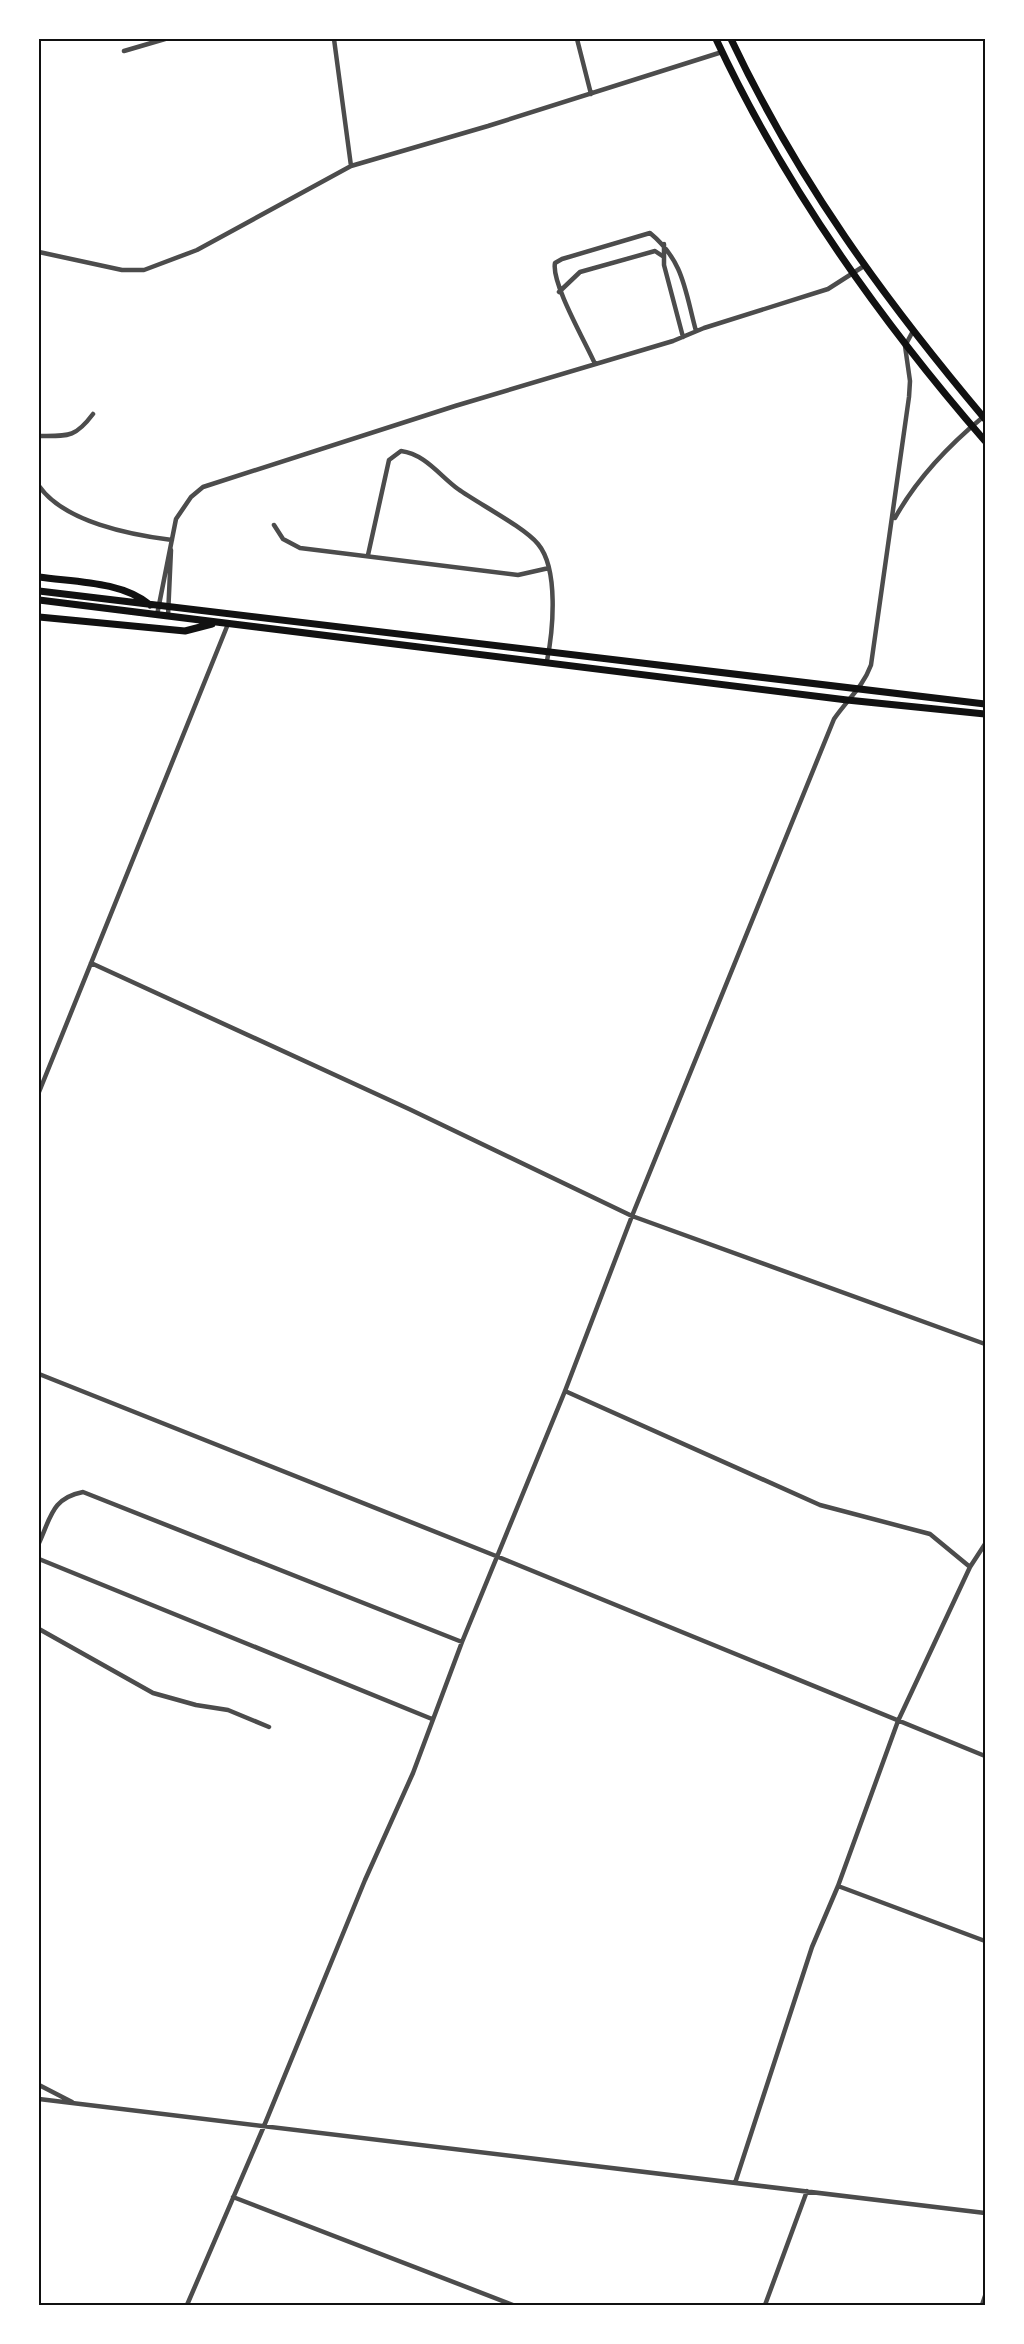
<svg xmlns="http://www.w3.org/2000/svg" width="1024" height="2344" font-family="Arial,sans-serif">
	<rect width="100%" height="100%" fill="#fff"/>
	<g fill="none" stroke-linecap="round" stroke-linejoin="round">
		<path stroke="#4c4c4c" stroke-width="4.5" d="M334 39 351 166
			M577 39 591 94
			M124 51 165 39
			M664 244V265L683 337
			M39 252 122 270H144L197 250 351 166 488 126 722 52
			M559 292 580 272 655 251 664 257
			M595 364C586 343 551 283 555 263L562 259 650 233C684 261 685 291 696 331
			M39 436C68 436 75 438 93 414
			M39 486C64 522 131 535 172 540
			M895 518C917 478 948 446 983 417
			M274 525 283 539 300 548 518 575 549 568
			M368 555 389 460 401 451C425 454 440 476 458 489 479 504 524 527 538 544 559 569 553 631 547 661
			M157 615 176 519 191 497 203 487 455 406 673 341 704 328 828 289 864 266
			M168 616 171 550
			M91 963 409 1109 632 1216 985 1344
			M39 1092 228 624
			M39 1374 496 1556 985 1756
			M565 1391 820 1505 930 1534 970 1567
			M39 1543C51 1517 52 1498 83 1492L462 1642
			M39 1559 432 1719
			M39 1629 153 1693 196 1705 228 1710 269 1727
			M838 1886 985 1941
			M39 2085 72 2102
			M39 2099 985 2213
			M735 2183 812 1947 838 1886 898 1721 970 1567 985 1544
			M233 2197 513 2305
			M187 2305 264 2126 365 1880 413 1773 462 1642 565 1391 632 1216 834 719C847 700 863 687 871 665L909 397 910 381 905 346 913 331
			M765 2305 807 2191
			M982 2305 985 2296"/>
		<path stroke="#111" stroke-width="7" d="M716 39C784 185 879 319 985 441
			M731 39C798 181 884 299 985 419
			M39 577C73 582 122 581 150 605
			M39 591 985 704
			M39 600 847 700 985 714
			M39 617 185 631 212 624"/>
	</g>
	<rect width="1024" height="2344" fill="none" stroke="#ffffff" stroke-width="81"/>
	<rect x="40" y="40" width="944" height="2264" fill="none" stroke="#111" stroke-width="2"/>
</svg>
